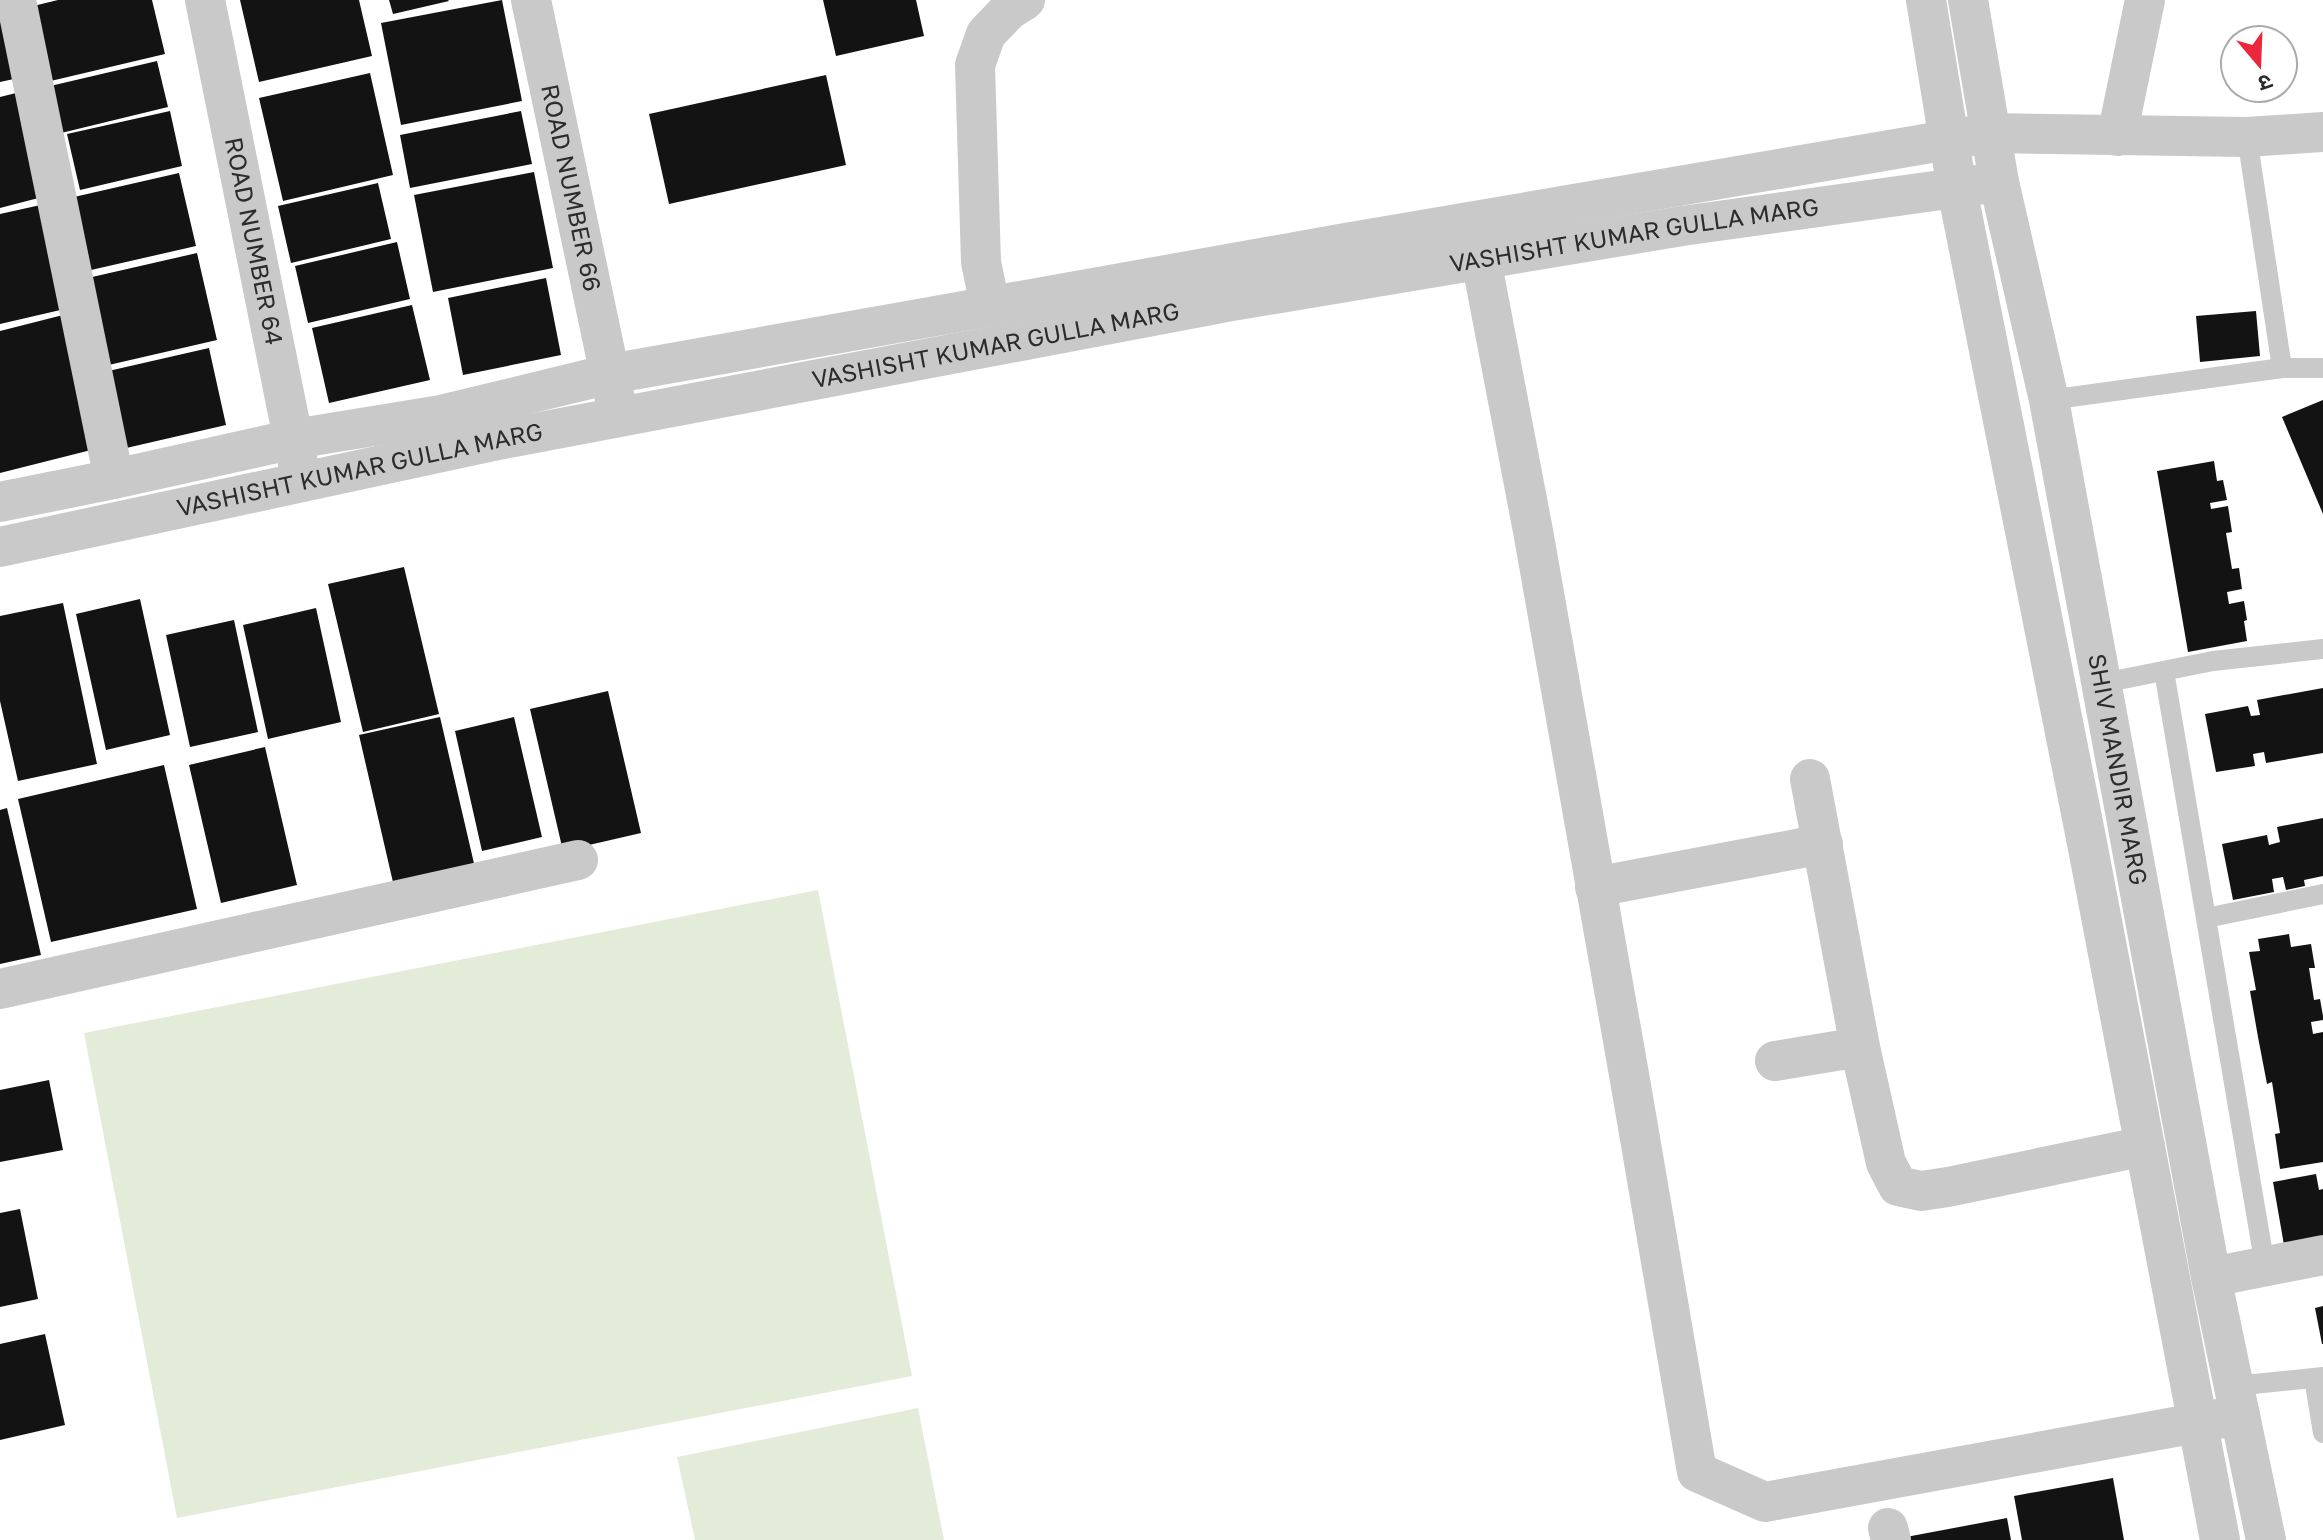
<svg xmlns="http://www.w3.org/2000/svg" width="2323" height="1540" font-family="'Golos Text','Noto Sans Devanagari',sans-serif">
	<rect width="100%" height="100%" fill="#fff"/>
	<path fill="#e3ebd9" d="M818 890 912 1376 177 1518 84 1033Z
		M918 1408 944 1540H695L677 1457Z"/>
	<path fill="#131313" d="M0 0 23 77 0 82Z
		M58 0H152L165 54 38 84 21 9Z
		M240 0H359L372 56 259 82Z
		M389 0H448L449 1 393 14Z
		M502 0 522 101 401 125 381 23Z
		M823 0H916L924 36 836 56Z
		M157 61 168 107 57 134 46 87Z
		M370 73 393 175 283 201 259 98Z
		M826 75 846 165 669 204 649 114Z
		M24 91 50 195 0 208V97Z
		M170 111 182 166 80 190 67 134Z
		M521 111 532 164 410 188 400 135Z
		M534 172 553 268 433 292 414 195Z
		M179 173 196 246 91 270 74 197Z
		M378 183 391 239 291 263 278 206Z
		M45 204 69 308 0 324V214Z
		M397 242 410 299 308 323 295 266Z
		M197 253 217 340 100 367 79 280Z
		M546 278 561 355 463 375 448 298Z
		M412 305 430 380 329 403 312 328Z
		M2256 311 2260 356 2200 362 2196 316Z
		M67 314 99 448 0 473V331Z
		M209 348 226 425 122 449 104 372Z
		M2323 400V514L2282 417Z
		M2214 461 2217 481 2223 480 2227 500 2210 503 2211 509 2228 506 2232 532 2226 533 2232 569 2239 568 2242 589 2227 592 2229 604 2244 601 2247 620 2244 621 2247 641 2188 652 2157 471Z
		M404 567 439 714 363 732 328 584Z
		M140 599 170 735 106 750 76 614Z
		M63 603 97 764 18 781 0 701V616Z
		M316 608 341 722 268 739 243 625Z
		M234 620 258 732 190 747 166 635Z
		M2323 688V753L2266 763 2264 752 2253 754 2255 766 2216 772 2205 714 2248 706 2251 716 2260 715 2257 700Z
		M608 691 641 833 563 851 530 709Z
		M440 717 476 872 395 891 359 735Z
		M514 717 542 837 482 851 455 731Z
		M265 747 297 885 221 903 189 765Z
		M164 765 197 909 51 942 18 799Z
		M7 808 41 955 0 964V810Z
		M2323 818V876L2304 880 2305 886 2286 890 2283 877 2272 879 2274 892 2233 900 2222 844 2267 835 2269 845 2280 842 2277 827Z
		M2289 934 2291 947 2311 944 2315 968H2309L2314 1000 2320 999 2323 1016V1020L2311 1022 2313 1034 2323 1032V1162L2280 1169 2275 1134 2280 1133 2272 1082 2267 1084 2258 1037 2250 991 2256 990 2249 952 2260 951 2258 939Z
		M49 1080 63 1150 0 1162V1090Z
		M2316 1174 2319 1190 2323 1189V1238L2284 1245 2273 1182Z
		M20 1209 38 1299 0 1307V1213Z
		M2323 1306V1344H2322L2315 1308Z
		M45 1334 65 1425 0 1440V1344Z
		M2113 1478 2124 1540H2022L2014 1496Z
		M2007 1518 2011 1540H1907L1906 1537Z"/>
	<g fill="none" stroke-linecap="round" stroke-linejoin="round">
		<path stroke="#c9c9c9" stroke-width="20" d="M2247 137 2282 368H2323
			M2049 400 2282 368
			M2164 671 2265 1266
			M2103 683 2213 661 2323 649
			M2206 918 2323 894
			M2314 1378 2323 1433
			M2234 1386 2323 1377"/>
		<g stroke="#c9c9c9" stroke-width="40">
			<path d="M16 0 114 479"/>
			<path id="s1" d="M205 0 298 463"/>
			<path id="s2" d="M531 0 615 399"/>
			<path d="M1926 0 1957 189 2087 843 2220 1540"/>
			<path id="s3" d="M1968 0 1999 182 2049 400 2211 1277 2266 1540"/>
			<path d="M2117 136 2145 0"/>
			<path d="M1476 233 1533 531 1630 1080 1697 1472 1765 1502 2240 1415"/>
			<path d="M990 306 981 262 975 65 986 34 1009 10 1025 0"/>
			<path d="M0 502 114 479 294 439 441 415 610 374 1340 244 1989 133 2247 137 2323 132"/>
			<path id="s4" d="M0 547 498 440 1226 302 1682 226 1999 182"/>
			<path d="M1810 779 1860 1047 1886 1163 1898 1186 1921 1191 1948 1187 2145 1146"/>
			<path d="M1595 887 1823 844"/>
			<path d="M0 989 578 860"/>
			<path d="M1775 1061 1860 1047"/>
			<path d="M2211 1277 2323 1255"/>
			<path d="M1888 1528 1891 1540"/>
		</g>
	</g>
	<g text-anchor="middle" stroke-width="8" stroke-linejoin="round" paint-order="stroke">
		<g font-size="24" fill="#2c2c2c" stroke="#fff">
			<text dy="8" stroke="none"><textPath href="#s2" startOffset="192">ROAD NUMBER 66</textPath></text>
			<text dy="8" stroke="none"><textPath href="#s4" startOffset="1664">VASHISHT KUMAR GULLA MARG</textPath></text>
			<text dy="8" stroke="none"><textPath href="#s1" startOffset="246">ROAD NUMBER 64</textPath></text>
			<text dy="8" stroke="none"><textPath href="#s4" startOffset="1016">VASHISHT KUMAR GULLA MARG</textPath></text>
			<text dy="8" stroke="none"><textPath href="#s4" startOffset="368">VASHISHT KUMAR GULLA MARG</textPath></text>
			<text dy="8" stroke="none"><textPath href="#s3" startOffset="784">SHIV MANDIR MARG</textPath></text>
		</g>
	</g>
	<g transform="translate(2259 64) rotate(161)"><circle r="38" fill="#ffffff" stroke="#ababab" stroke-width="2"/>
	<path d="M0-6L14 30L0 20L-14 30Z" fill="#ec263b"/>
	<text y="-12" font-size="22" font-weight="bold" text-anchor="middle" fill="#2c2c2c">उ</text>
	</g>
</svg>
